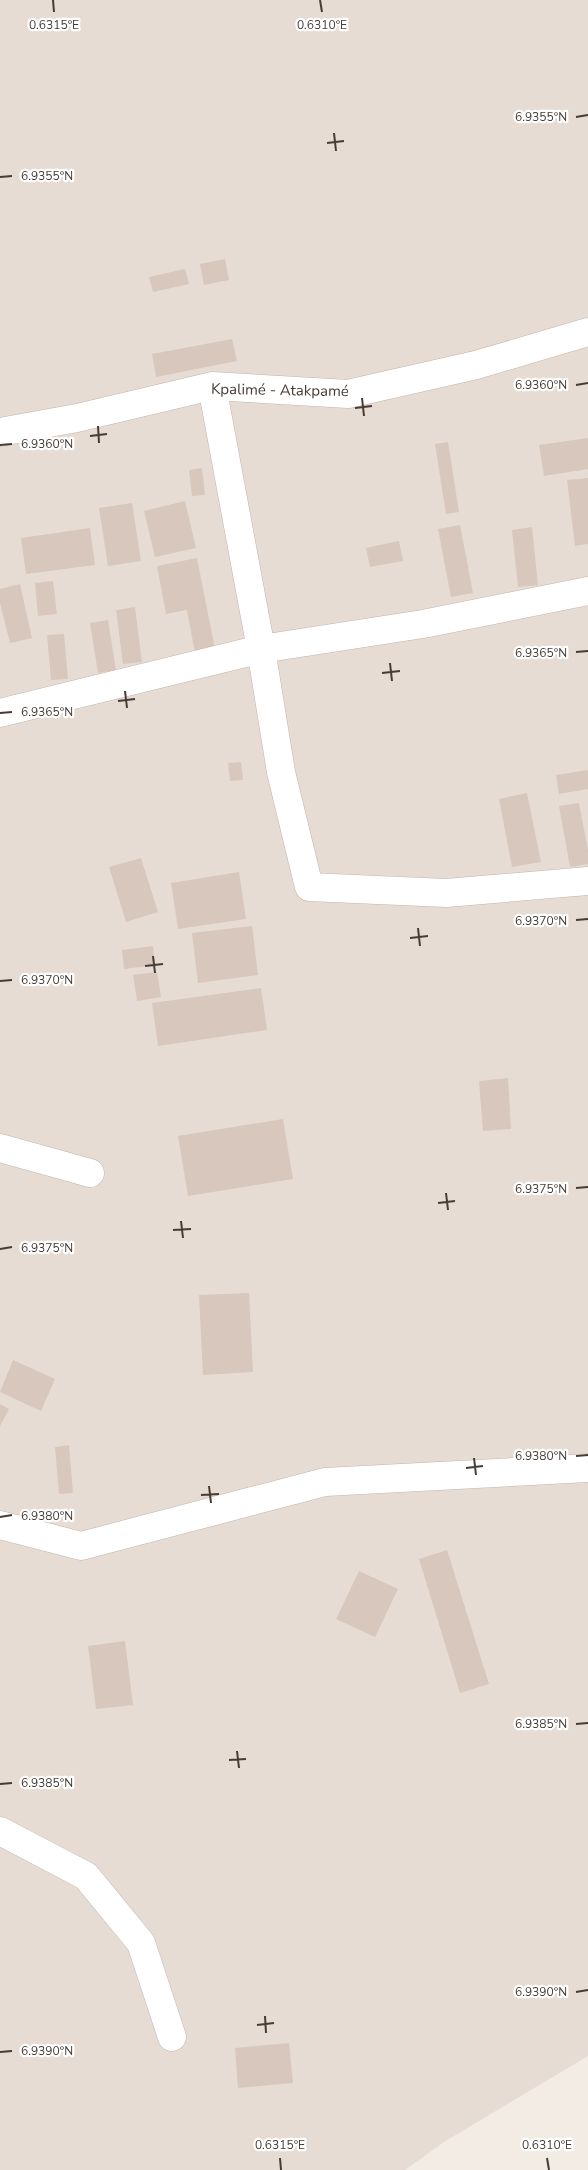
<svg xmlns="http://www.w3.org/2000/svg" width="588" height="2170" font-family="'Nunito Sans',sans-serif">
	<rect width="100%" height="100%" fill="#f3ece5"/>
	<path fill="#e7dcd3" d="M0 0H588V2056L444 2142 405 2170H0Z"/>
	<path fill="#d8c7bd" d="M225 259 229 280 204 285 200 264Z
		M185 269 189 284 153 292 149 277Z
		M232 339 237 361 156 377 152 354Z
		M588 438V469L544 476 539 445Z
		M448 442 459 512 446 514 435 444Z
		M202 468 205 495 192 496 189 470Z
		M588 478V544L575 546 567 480Z
		M185 501 196 548 155 557 144 511Z
		M132 503 141 561 108 566 99 508Z
		M460 525 473 593 451 597 438 529Z
		M532 527 538 585 518 587 512 530Z
		M90 528 95 565 26 574 21 538Z
		M399 541 403 561 370 567 366 548Z
		M197 558 215 649 195 653 187 610 166 614 157 566Z
		M53 581 57 614 38 616 35 583Z
		M20 584 32 638 10 643 0 603V589Z
		M135 607 142 662 123 664 116 610Z
		M108 620 116 670 98 673 90 623Z
		M64 634 68 679 51 680 47 635Z
		M241 762 243 780 230 781 228 763Z
		M588 770V789L559 794 556 775Z
		M527 793 541 862 512 867 499 799Z
		M579 803 588 850V864L570 867 559 806Z
		M141 858 158 912 126 922 109 867Z
		M239 872 246 919 178 929 171 883Z
		M252 926 258 975 198 983 192 933Z
		M153 946 155 965 124 969 122 950Z
		M157 972 161 997 137 1001 133 975Z
		M261 988 267 1030 158 1046 152 1003Z
		M508 1078 511 1129 483 1131 479 1081Z
		M283 1119 293 1179 188 1196 178 1136Z
		M249 1293 253 1372 203 1375 199 1295Z
		M13 1360 55 1379 41 1411 0 1392Z
		M0 1404 9 1409 0 1426Z
		M69 1445 73 1493 59 1494 55 1447Z
		M447 1550 489 1684 460 1693 419 1559Z
		M359 1571 398 1589 375 1637 336 1619Z
		M125 1641 133 1705 96 1709 88 1646Z
		M289 2043 293 2083 238 2088 235 2048Z"/>
	<g fill="none" stroke-linecap="round" stroke-linejoin="round">
		<g stroke="#c2b4ab" stroke-width="29">
			<path id="minor" d="M212 386 261 649 281 772 309 887 446 893 588 881
				M0 432 77 418 212 386 348 394 476 365 588 332
				M0 713 261 649 423 624 588 591
				M0 1148 90 1173
				M0 1525 81 1546 325 1482 588 1468
				M0 1831 86 1876 141 1943 172 2037"/>
		</g>
		<use href="#minor" stroke="#fff" stroke-width="28"/>
	</g>
	<path fill="none" stroke="#463b35" stroke-width="2" d="M53 0 54 12M320 0 322 12M576 117 588 115M334 133 336 151M327 143 344 141M0 177 12 176M576 385 588 383M362 398 364 416M355 408 372 406M98 426 99 443M90 436 107 434M0 445 12 444M576 652 588 651M390 663 392 681M382 673 400 671M125 691 127 708M118 701 135 699M0 713 12 712M576 920 588 919M418 928 420 946M410 938 428 936M153 956 155 973M145 966 163 964M0 981 12 980M576 1188 588 1187M446 1193 448 1210M438 1203 455 1201M181 1221 183 1238M173 1230 191 1229M0 1249 12 1247M576 1456 588 1455M474 1458 476 1475M466 1468 483 1466M209 1486 211 1503M201 1495 219 1494M0 1517 12 1515M576 1724 588 1723M237 1751 239 1768M229 1760 246 1759M0 1784 12 1783M576 1992 588 1990M265 2016 266 2033M257 2025 274 2023M0 2052 12 2051M280 2158 281 2170M547 2158 549 2170"/>
	<g text-anchor="middle" stroke-width="4.5" stroke-linejoin="round" paint-order="stroke">
		<g font-size="15" fill="#463b35" stroke="#fff">
			<text transform="translate(280 390) rotate(1)" y="5">Kpalimé - Atakpamé</text>
		</g>
	</g>
	<g font-size="12" text-anchor="middle" fill="#463b35" stroke="#fff" stroke-width="4.5" stroke-linejoin="round" paint-order="stroke">
		<text x="54" y="29">0.6315°E</text>
		<text x="322" y="29">0.6310°E</text>
		<text x="541" y="121">6.9355°N</text>
		<text x="47" y="180">6.9355°N</text>
		<text x="541" y="389">6.9360°N</text>
		<text x="47" y="448">6.9360°N</text>
		<text x="541" y="657">6.9365°N</text>
		<text x="47" y="716">6.9365°N</text>
		<text x="541" y="925">6.9370°N</text>
		<text x="47" y="984">6.9370°N</text>
		<text x="541" y="1193">6.9375°N</text>
		<text x="47" y="1252">6.9375°N</text>
		<text x="541" y="1460">6.9380°N</text>
		<text x="47" y="1520">6.9380°N</text>
		<text x="541" y="1728">6.9385°N</text>
		<text x="47" y="1787">6.9385°N</text>
		<text x="541" y="1996">6.9390°N</text>
		<text x="47" y="2055">6.9390°N</text>
		<text x="280" y="2149">0.6315°E</text>
		<text x="547" y="2149">0.6310°E</text>
	</g>
</svg>
